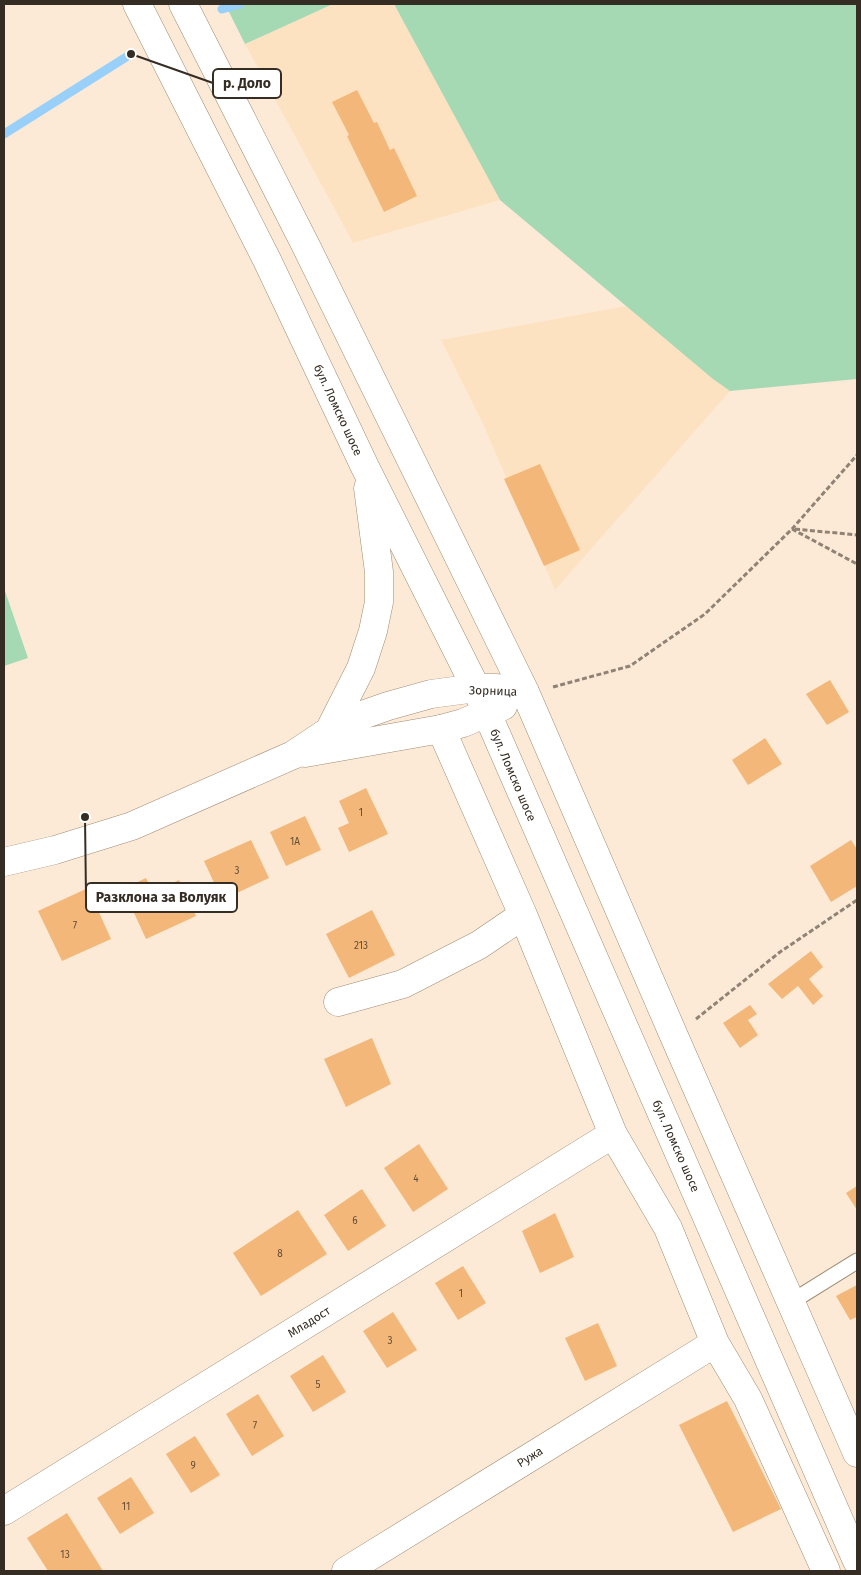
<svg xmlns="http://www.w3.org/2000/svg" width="861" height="1575" font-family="'Fira Sans',sans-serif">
	<rect width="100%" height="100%" fill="#fcead6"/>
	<path fill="#fde2c2" d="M333 4H394L500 200 353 243 245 44Z
		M626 306 730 391 555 590 483 424 441 340Z"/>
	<path fill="#a5d9b3" d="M225 4H333L245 44Z
		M394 4H857V379L730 391 713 379 500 200Z
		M4 588 28 658 4 666Z"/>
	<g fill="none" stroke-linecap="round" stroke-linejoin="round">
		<path stroke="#98d0fa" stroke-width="9" d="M222 9 240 4
			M4 134 131 54"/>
	</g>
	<path fill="#f3b77a" d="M357 90 374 123 377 122 390 150 394 148 417 196 384 212 347 136 349 135 332 102Z
		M540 464 580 550 544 566 504 479Z
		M830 680 849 712 827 725 806 694Z
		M765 738 782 764 748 785 732 760Z
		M366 788 388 834 349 852 338 828 349 823 339 801Z
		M305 816 321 850 286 866 270 832Z
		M251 840 269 878 222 900 204 861Z
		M851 840 857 849V886L831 902 810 866Z
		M146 878 153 892 179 880 196 916 146 939 123 889Z
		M88 888 111 939 62 961 38 911Z
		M372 910 395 955 349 978 326 934Z
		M811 951 823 967 809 979 823 996 813 1005 798 986 782 999 768 984Z
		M750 1005 757 1014 748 1020 758 1035 740 1048 723 1023Z
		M372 1038 391 1084 346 1107 324 1059Z
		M419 1144 448 1189 413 1212 384 1168Z
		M857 1186V1210L846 1193Z
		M362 1189 386 1226 348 1251 324 1215Z
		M298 1210 327 1254 261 1296 233 1253Z
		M555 1213 574 1257 540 1273 522 1231Z
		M463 1266 486 1303 458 1320 435 1283Z
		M857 1285V1317L850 1320 836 1296Z
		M393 1312 417 1350 387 1368 363 1331Z
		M598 1323 617 1366 585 1381 565 1338Z
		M323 1355 346 1392 313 1412 290 1376Z
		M258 1394 284 1436 252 1456 226 1414Z
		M727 1401 781 1509 733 1532 679 1425Z
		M195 1436 220 1475 191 1493 166 1454Z
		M131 1477 154 1513 120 1534 97 1498Z
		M67 1513 103 1571H48L27 1538Z"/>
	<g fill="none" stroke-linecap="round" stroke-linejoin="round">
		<g stroke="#a18d76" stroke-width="17">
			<path id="lane" d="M791 1302 857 1261"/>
		</g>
		<g stroke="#a18d76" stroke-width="29">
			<path id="street" d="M441 729 523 915 613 1134 668 1228 715 1343 748 1399 826 1571
				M338 1002 403 984 479 945 523 915
				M4 1511 613 1134
				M346 1571 715 1343"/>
		</g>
		<g stroke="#a18d76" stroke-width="29">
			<path id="secondary" d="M137 4 267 260 365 467 476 688 857 1561
				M183 4 306 246 525 692 674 1036 857 1453
				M329 731 361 668 373 631 379 602V572L368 488
				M305 753 441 729 463 723 503 706
				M4 862 55 850 132 826 293 755 329 731 354 718 388 706 431 694 476 688H497L525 692"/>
		</g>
		<path stroke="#908375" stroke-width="3" stroke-dasharray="5 2.5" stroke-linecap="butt" d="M792 529 857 564
			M795 529 857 535
			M553 687 630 666 705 614 792 529 857 455
			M696 1019 780 952 857 900"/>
		<use href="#lane" stroke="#fff" stroke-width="15"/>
		<use href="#street" stroke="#fff" stroke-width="28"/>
		<use href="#secondary" stroke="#fff" stroke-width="28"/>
	</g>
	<g text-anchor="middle" stroke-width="4" stroke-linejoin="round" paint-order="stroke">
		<g font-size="10" fill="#644f39">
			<text x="361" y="816">1</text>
			<text x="295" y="845">1А</text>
			<text x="237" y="874">3</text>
			<text x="75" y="929">7</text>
			<text x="361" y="949">213</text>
			<text x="416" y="1182">4</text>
			<text x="355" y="1224">6</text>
			<text x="280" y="1257">8</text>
			<text x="461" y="1297">1</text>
			<text x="390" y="1344">3</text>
			<text x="318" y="1388">5</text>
			<text x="255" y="1429">7</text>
			<text x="193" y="1469">9</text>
			<text x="126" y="1510">11</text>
			<text x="65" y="1558">13</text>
		</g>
		<g font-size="12" fill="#352c23" stroke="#fff">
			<text transform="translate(338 410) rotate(65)" y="4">бул. Ломско шосе</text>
			<text transform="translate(493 691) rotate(2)" y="4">Зорница</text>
			<text transform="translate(513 775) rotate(67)" y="4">бул. Ломско шосе</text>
			<text transform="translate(676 1146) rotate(66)" y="4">бул. Ломско шосе</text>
			<text transform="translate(309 1322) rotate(-32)" y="4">Младост</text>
			<text transform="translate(530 1457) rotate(-32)" y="4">Ружа</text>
		</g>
	</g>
	<path fill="none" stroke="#352c23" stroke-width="2" d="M131 54L213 83M85 817L86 897"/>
	<g fill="#352c23" stroke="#fff" stroke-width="2">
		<circle cx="131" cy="54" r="5"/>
		<circle cx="85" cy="817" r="5"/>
	</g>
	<g fill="#fff" stroke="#352c23" stroke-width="2">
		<rect x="213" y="69" width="68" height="29" rx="5"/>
		<rect x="86" y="883" width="151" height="29" rx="5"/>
	</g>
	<g font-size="14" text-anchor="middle" font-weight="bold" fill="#352c23">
		<text x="247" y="88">р. Доло</text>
		<text x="161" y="902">Разклона за Волуяк</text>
	</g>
	<rect width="861" height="1575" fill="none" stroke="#352c23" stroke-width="10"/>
</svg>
